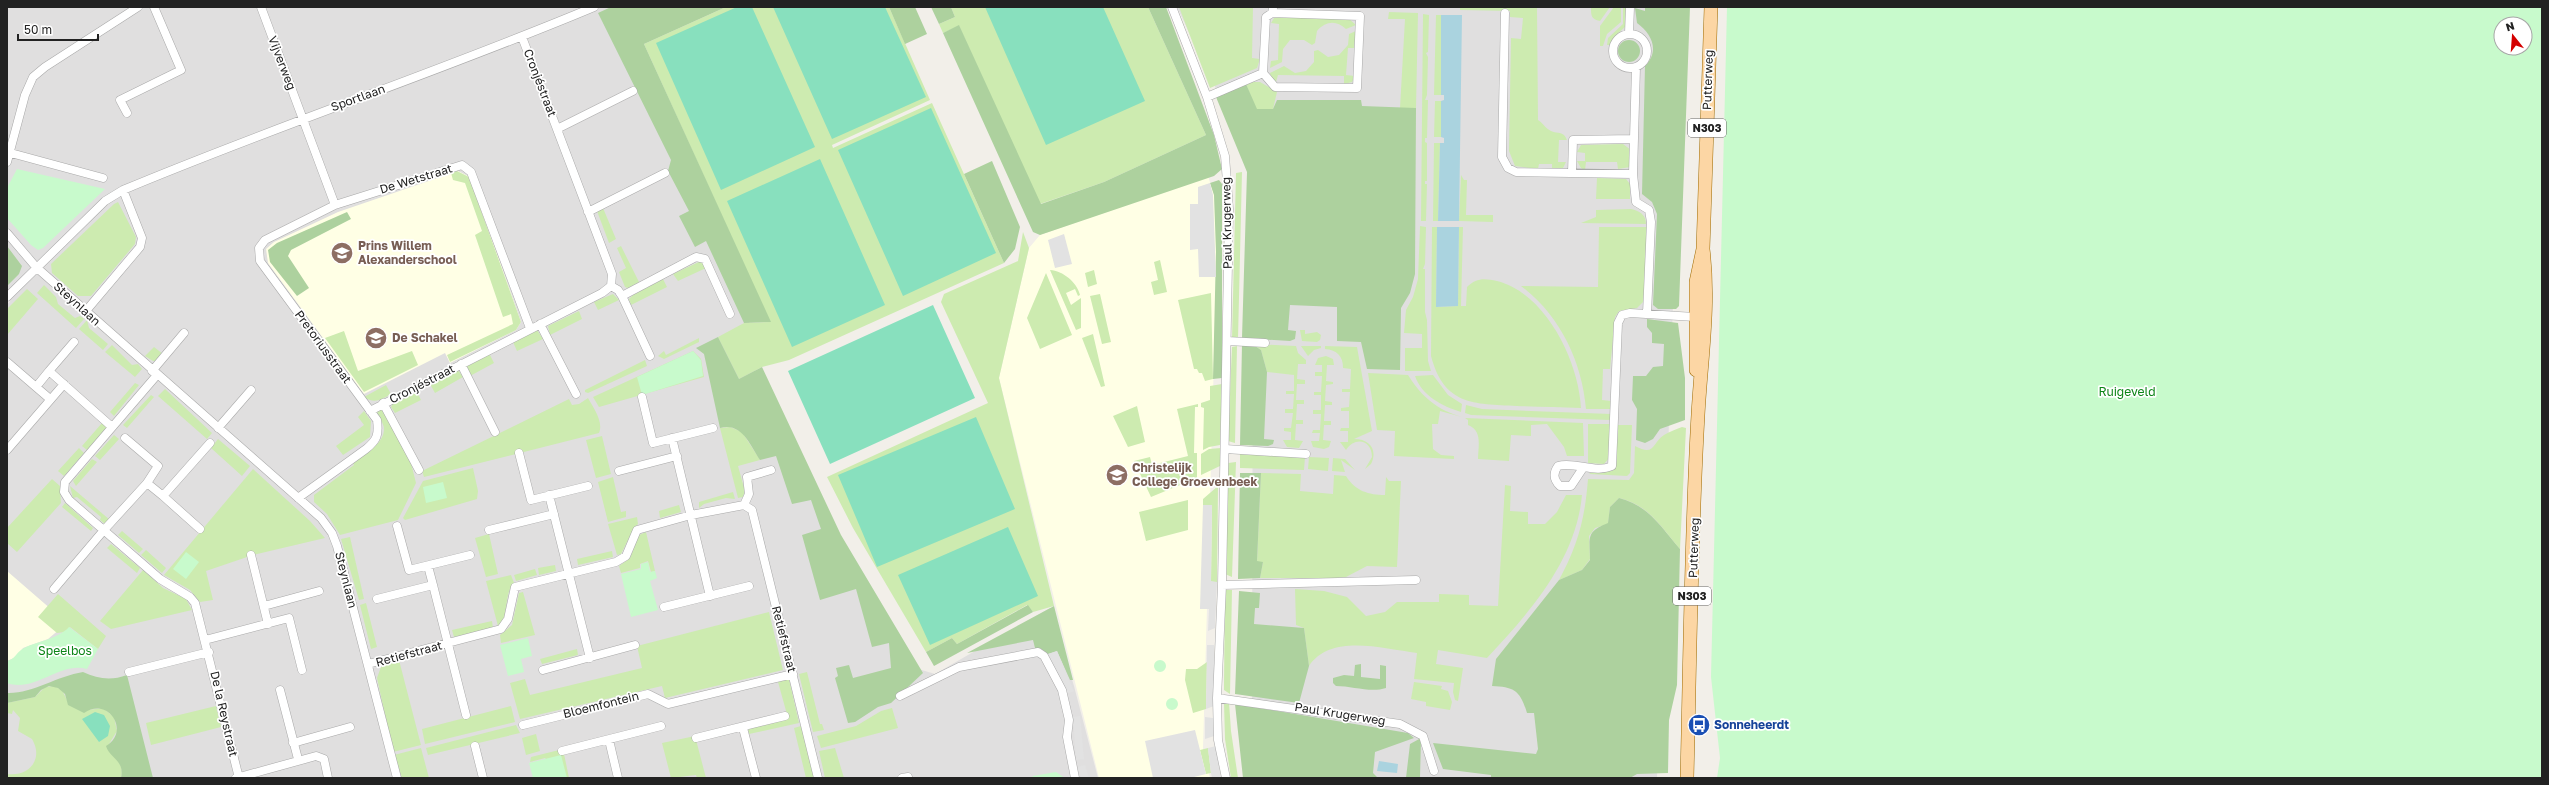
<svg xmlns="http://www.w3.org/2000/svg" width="2549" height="785" font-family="'Golos Text',sans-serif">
	<rect width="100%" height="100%" fill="#f2efe9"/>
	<path fill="#e0dfdf" d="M7 7H615L749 322 761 411 915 668 935 674 1050 608 1074 686 1098 778H7V305L14 295 7 288Z
		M1177 7H1683L1657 778H1252L1253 166Z"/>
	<path fill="#ffffe5" d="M458 171 470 177 521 322 516 330 450 363 445 353 364 394 268 263 266 249 274 242 338 212Z
		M1208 176 1214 195 1217 252 1203 749 1210 778H1099L999 378 1029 248 1040 235Z
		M7 571 67 623 48 639 23 648 16 657 7 661Z"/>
	<path fill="#cdebb0" d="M726 7H889L930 100 832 145 833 148 932 103 1004 263 789 360 762 367 739 379 718 337 744 323 770 322 644 44Z
		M951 7H1148L1206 135 1104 182 1040 204 959 26 943 33 939 24 955 17Z
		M1179 7H1253L1252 58 1260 59 1257 68 1210 88Z
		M1460 7H1537L1538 120C1543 123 1545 128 1551 131 1558 134 1564 131 1567 140H1559L1558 162H1566L1563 168H1552V164H1539L1538 169 1515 166 1509 151 1511 38 1521 39 1523 18 1510 17V11L1460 10Z
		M1591 7H1610L1600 21C1591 19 1591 16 1591 7Z
		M1614 7H1621V22L1607 34 1603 46H1600V26Z
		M1623 7H1626V26L1615 36 1610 45H1607L1608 38 1623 24Z
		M1389 12 1418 13 1416 108H1400L1405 19H1388Z
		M1423 14 1429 15 1428 52 1426 53 1428 57 1427 95 1425 100H1428L1427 138H1425V142L1427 143V181H1425V184H1427L1426 221H1421Z
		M1436 15H1441V95H1434Z
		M1278 17 1349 19 1356 25 1346 29C1336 20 1326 21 1317 31L1315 43 1312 45 1304 40H1290L1283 49 1282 62 1270 68 1271 61 1278 60 1279 24 1271 23 1274 18Z
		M1356 31 1354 48H1348L1346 75 1355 76 1352 82 1344 84V76L1278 75 1276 82 1271 78 1270 73 1284 66 1295 73 1306 71 1314 62V51L1318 50 1328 57 1339 55 1348 45 1349 34Z
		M1253 82H1260L1277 92 1273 109H1256L1246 84Z
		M1435 101H1441V137H1434Z
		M1434 143H1440L1438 221H1433Z
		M1623 144 1631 150 1630 167 1618 169 1617 162H1586L1585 170 1581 168 1577 161H1585V153L1577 152 1581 145Z
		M457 171 469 177 521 322 516 330 450 362 447 355 513 324 511 314 503 317 475 235 482 231 465 183 453 180 451 173Z
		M1242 172 1238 339H1232L1236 173Z
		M1461 175 1464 180H1467L1466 215H1493V222L1459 221Z
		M1597 178 1626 179 1630 184V199H1596Z
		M118 202 136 237 135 244 91 296H78L52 273 51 264 114 204Z
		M603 208 616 239 609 243 597 211Z
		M1631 209C1639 211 1646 214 1646 224L1581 223 1596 217V210Z
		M1420 226 1426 227 1425 264 1423 269H1425V312L1427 320 1428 361 1431 371H1405V348H1422V334L1404 333 1406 310 1413 297 1418 279Z
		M1432 227H1437L1436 307 1458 306 1459 227H1463L1461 306H1466L1467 287C1476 278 1484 278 1497 281 1546 293 1579 362 1581 408 1560 407 1538 407 1517 406 1473 404 1444 405 1431 356Z
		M1599 227H1647L1644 301 1637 308 1619 311 1615 317 1610 369H1603L1602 400 1611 401 1610 409H1586C1582 362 1560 315 1521 286L1598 287Z
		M1023 232 1029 248 999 378 1054 606 1033 612 1027 605 957 644 952 638 926 652 853 528 827 477 988 403 941 302 944 294 1018 261Z
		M621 246 639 282 628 288 625 287 619 272 626 268 617 248Z
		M1160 260 1167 292 1154 295 1151 282 1158 280 1154 262Z
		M701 261 706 268 678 281 673 274Z
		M1050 270C1063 271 1077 282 1080 295L1078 296 1075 289 1066 293 1071 305 1081 298V328L1076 330Z
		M1094 270 1097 284 1088 287 1085 273Z
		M1046 273 1072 335 1040 349 1027 318Z
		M663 279 667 287 631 305 629 299 633 295Z
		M44 285 56 297 58 304 75 318 80 316 84 319 76 328 37 293Z
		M27 289 38 299 7 335V309Z
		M1211 293 1213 379 1205 381 1202 373H1199L1197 369H1194L1178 300Z
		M613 294 619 300 598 310 594 302Z
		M1100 294 1111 342 1102 344 1090 296Z
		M579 311 582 319 550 335 548 326Z
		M87 320 89 328 108 344 103 350 79 329Z
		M537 330 543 339 517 351 513 342Z
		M1300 330H1305V334L1317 332 1321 335 1320 340 1317 342 1302 341Z
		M344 331 358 371 412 351 418 365 364 392 325 338Z
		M1093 334 1105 386 1101 387 1082 338Z
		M699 338V342L664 359 658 356 664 351 666 355Z
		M1252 344 1296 346 1298 353 1306 360V364H1298L1297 379 1305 380V384H1297L1296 400H1304V404H1297L1296 420H1303V424H1296L1295 440 1303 441 1299 448 1287 447 1283 440H1291V432L1284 431V428H1291L1293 413H1285V409H1293L1294 394H1286V391H1294V375L1267 372 1261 350Z
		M112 345 132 365 138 364 142 369 135 377 105 352Z
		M1237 346 1235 443 1228 441 1232 347Z
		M1301 346H1321V348L1314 350 1308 356Z
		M1325 346 1357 347 1372 431 1354 439C1370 439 1378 450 1371 464L1365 469 1372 457C1372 440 1355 436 1346 450L1340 442H1348V431H1340L1341 428H1349V411H1341V408L1349 407 1350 392H1342V389H1350L1351 369 1343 368C1343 356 1337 350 1325 349Z
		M154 347 163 354 157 361H153L145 356Z
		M693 351 701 359 704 377 599 407 593 397Z
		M487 355H490L494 363 470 376 467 366Z
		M1326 356 1333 359 1334 365H1327L1326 381 1333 382V384L1326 385 1325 401 1332 402V405H1325L1324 421H1331V425H1324L1323 440 1331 441 1329 447 1324 449 1313 447 1311 441H1319L1320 433H1312L1313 430H1320L1321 414H1313V410H1321V395H1314V392H1321L1322 376H1315V372H1322V365H1315L1318 358Z
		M645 360 647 366 588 393 585 392V390Z
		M458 370 463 377 435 393 430 384Z
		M1368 373 1408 375C1421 396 1437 410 1462 417L1440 411 1438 424H1432L1433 449 1441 455 1454 456V459L1394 456 1395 431 1377 430Z
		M1433 375 1448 395 1462 404 1461 412C1442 406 1422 396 1415 376Z
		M135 383 139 385 114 416 110 412Z
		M1222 384 1220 445 1209 447 1203 450 1204 408 1201 407V403L1210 400V386Z
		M386 385 391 394C381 400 374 404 364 397Z
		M165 389 212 433 207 439 158 396Z
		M417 392 421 400 395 413 391 407 393 403Z
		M151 395 154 397 127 428 123 425Z
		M588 398C593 407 604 422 599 433L424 477 422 471 569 399 572 405 579 404Z
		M1198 404V407H1195L1194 453H1197V478L1151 497 1134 461 1150 457 1152 465 1188 456 1177 409Z
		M1466 405 1482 409 1611 414 1610 420 1471 415 1465 413Z
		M1137 406 1145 442 1128 447 1113 416Z
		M383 408 410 459 416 483 398 520 340 535 327 514 314 502V495L354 465 353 463C364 455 384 444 384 429 384 424 379 417 377 412Z
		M364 411 371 421 370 437 343 455 336 446 364 425 358 417Z
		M1465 418 1583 423 1584 456H1567L1564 447 1547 424 1531 425V436L1511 435 1509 461 1478 459C1478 446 1483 431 1468 425V420Z
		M102 423 107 427 87 450 82 446Z
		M1588 424H1610L1609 458 1604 464 1588 463Z
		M1618 425H1632L1630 473 1627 476 1589 474 1594 471H1612L1616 467Z
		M730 427 742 432 760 460 738 466 745 491 743 497 738 498 720 428Z
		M1682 427 1686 428 1680 549C1661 527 1649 505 1619 498L1610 507 1608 524 1595 528 1589 536 1590 559 1582 570 1559 580C1578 545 1585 518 1588 479L1629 480 1634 473 1635 446C1655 457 1652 443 1664 435 1669 432 1676 429 1682 427Z
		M114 435 119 439 100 460 95 456Z
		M602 436 611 474 596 478 586 440Z
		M218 439 250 466 242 476 211 448Z
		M79 448 84 453 64 476 58 471Z
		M1221 448 1220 466 1201 475V454L1209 449Z
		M1240 454 1305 457 1304 470 1240 468Z
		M1309 457 1329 458 1328 471 1308 469Z
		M1333 458 1345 459 1355 470 1341 460 1345 472 1332 471Z
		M92 459 97 462 76 486 73 481Z
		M1236 462 1232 577 1225 574 1228 463Z
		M473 468 478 491 477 499 405 520 403 518 423 481Z
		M253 469 310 521 325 538 253 555 206 571 213 600 200 602 190 590 164 575Z
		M1261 473 1301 474 1300 491 1333 494 1334 475 1346 476C1355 491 1369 495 1385 495L1386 477 1389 481H1401L1397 567 1367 566 1346 577 1336 578H1260L1263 562H1257Z
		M613 477 621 512 626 511V517L608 522 598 482Z
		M52 479 60 486 61 503 17 552 7 543V528Z
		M1505 485 1511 486 1510 511 1528 512V524H1545L1557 512 1566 495H1582C1576 560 1530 612 1487 658L1438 650 1436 664 1463 668 1458 701 1455 700 1453 692 1454 683 1414 679 1417 653C1383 649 1331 633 1309 666L1304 628 1296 625 1295 589 1324 591 1347 597 1366 616 1385 612 1397 602H1439V594L1469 595V605L1498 606Z
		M70 486 110 520 105 524 100 520 101 517 77 497 73 498Z
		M1218 486 1217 582H1211L1212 505H1203V499Z
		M733 492 735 499 726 498 704 504 699 508V502Z
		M1188 500V530L1146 541 1139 512Z
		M65 503 93 528 91 531 62 507Z
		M679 505 681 512 660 518 659 511Z
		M637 517 638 524 634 528 621 554 617 555 608 524Z
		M122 531 143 549 139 553 118 535Z
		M646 532 655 571 651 572 648 561 640 564V568L621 573 619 566 630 558 639 535Z
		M489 534 498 574 486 577 475 538Z
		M350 537 364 599 359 600 341 539Z
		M111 544 140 568 137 573 107 548Z
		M146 550 166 568 162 573 141 555Z
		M612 551 613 557 578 565 577 559Z
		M555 565 556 571 539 575 538 568Z
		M535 569 537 575 516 581 514 575Z
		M143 570 163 588 186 599 192 610 111 629 100 621Z
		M511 575 514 583C503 594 510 618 498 626L486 581Z
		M1225 590H1232L1230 694 1224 690V683Z
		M523 592 535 635 501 643 500 635 512 625 519 593Z
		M58 594 106 636 98 649 70 627 65 632 57 633 38 617Z
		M366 603 377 647 371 649 360 605Z
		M769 612 783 670 665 698 662 686 520 719 510 683 525 679 530 695 642 668 637 646Z
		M492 621 493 628 454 637 452 630Z
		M577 649 578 655 542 664 540 659Z
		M399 660 421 745 393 752 377 678 381 667Z
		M1207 662 1206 709 1193 713 1185 680 1186 669H1197Z
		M807 672 820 724H822L824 730 813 732 799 674Z
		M789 679 799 723 749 734 748 730 751 728 788 718 778 682Z
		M1414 682 1442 686 1441 689 1448 691 1452 702 1450 710 1426 706V702L1411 699Z
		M54 686 62 690 68 702 88 710 103 708 114 717 117 731 109 744C113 757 125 763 121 778H7V774C29 777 44 759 32 739L18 731 20 718 13 710 12 714 7 713V703L35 697 45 687Z
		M1229 702 1231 731 1238 778H1231L1225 739 1224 703Z
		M216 706 221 727 151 745 146 723Z
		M511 706 515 722 425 744 422 729Z
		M892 708 898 728 821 748 817 736 856 726 881 711Z
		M516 725 520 733 428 755 426 748Z
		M801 726 814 778H806L794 728Z
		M536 734 540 751 526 755 522 738Z
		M695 736 706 778H697L696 775 671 778 662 743Z
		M421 748 429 778H402L394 755Z
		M835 748 844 778H825L819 751Z
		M1208 748 1211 773 1206 774 1200 750Z
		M563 749 569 778H564L545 758 530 762 531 757Z"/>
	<path fill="#add19e" d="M611 7H726L644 44 771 322 744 323 706 241 695 247 679 216 689 211 668 171 671 160 598 13Z
		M889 7H915L927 34 905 44Z
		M931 7H951L955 17 939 24Z
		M1148 7H1166L1214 135 1222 169 1214 176 1040 235 1033 232 943 33 959 25 1041 204 1104 182 1206 135Z
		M1645 7H1690L1679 306 1676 309H1658L1653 305 1657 214 1652 202 1642 194 1645 66C1660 51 1652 34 1637 23L1635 8 1645 11Z
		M1618 51a11 11 0 1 1 22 0a11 11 0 1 1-22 0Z
		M1246 84 1257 109H1273L1277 100H1361L1362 106 1416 108 1415 274 1410 293 1401 308 1400 370 1367 369 1361 342 1337 341V307L1290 305 1288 330 1296 331 1295 339 1290 341 1242 338 1247 172 1216 97Z
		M992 161 1020 227 1015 249 1004 263 964 174Z
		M1219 180 1222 184V378L1213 379 1216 252 1214 195 1210 183Z
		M347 212 351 219 291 250 288 256 309 288 297 296 270 262 268 250 277 243Z
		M7 246 22 266 19 274 7 286Z
		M1647 319 1678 323 1685 378V420L1660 429 1653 439 1645 443 1636 440 1637 409 1632 400 1633 376H1646L1653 367 1663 366 1664 344 1652 343V333L1647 327Z
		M718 337 739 379 762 367 841 535 923 673 891 703 878 707 855 722 848 723 835 678 838 676 836 668 849 665 853 678 891 668 889 643 872 647 856 589 820 600 802 535 821 529 811 500 792 504 776 456 760 460C750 445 742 422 720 428L704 354 696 348Z
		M1242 344H1252L1261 350 1267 372 1264 439 1274 440 1273 444 1268 446 1240 445Z
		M1240 473H1261L1257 561 1263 562 1260 578 1238 579Z
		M1619 498C1648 505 1661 527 1680 549L1677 685 1669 720 1668 773 1637 774 1630 778H1491V775L1443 769 1433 743 1536 754 1538 749 1534 713H1527C1520 690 1514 687 1492 686L1496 659 1559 580 1582 570 1590 560C1590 538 1585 532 1608 523L1610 507Z
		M1239 591 1260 593 1259 608H1255L1254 624 1304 628 1309 666 1299 703 1235 694Z
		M1028 605 1033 612 934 666 926 652 952 638 957 644Z
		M1054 606 1073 680H1070L1057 651 1048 654 1040 648H1035L1033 640 967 653Z
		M1361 664V677L1380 679V665L1386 666V688C1371 693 1352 686 1336 686L1333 683V678L1344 675 1354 676 1355 665Z
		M83 672C98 679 111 681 127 675L153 778H121C125 760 110 759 106 746 131 731 108 696 84 713L68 705 65 694 58 688 49 686 41 690 35 697 7 703V693C32 694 57 676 83 672Z
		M1235 704 1408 733 1414 738 1375 752 1373 773 1378 778H1243Z
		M1421 738 1420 778H1406L1410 744Z"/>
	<path fill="#c8facc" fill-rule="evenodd" d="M1727 7H2542V778H1717L1720 758 1711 677ZM2501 24H2525V48H2501Z
		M17 169 105 189 43 248 38 250 31 245 7 218V188Z
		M693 351 701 360 703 376 642 395 637 377Z
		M443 482 447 498 426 503 423 487Z
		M186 552 199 562 186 579 173 569Z
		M648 562 650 572 655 571 657 578 650 581 658 610 631 617 621 574 641 569V564Z
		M69 627 98 649 87 669C60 661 35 693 7 683V661C16 659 16 652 24 648 38 641 58 639 69 627Z
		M528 638 532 656 521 659 524 672 508 676 500 645Z
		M1154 666a6 6 0 1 1 12 0a6 6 0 1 1-12 0Z
		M1166 704a6 6 0 1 1 12 0a6 6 0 1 1-12 0Z
		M561 755 567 778H533L529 763Z
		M1056 772 1065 778H1031L1033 776Z"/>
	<path fill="#88e0be" d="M737 7H752L815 147 721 190 656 43Z
		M773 7H885L926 97 832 139Z
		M985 7H1103L1145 101 1046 145Z
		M931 108 996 253 903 296 838 150Z
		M820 159 885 305 792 347 727 201Z
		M933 305 975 398 830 464 788 371Z
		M976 417 1015 509 877 567 838 475Z
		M1008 527 1038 596 930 645 898 575Z
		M95 712 104 715 110 726 108 736 99 742 82 719Z"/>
	<path fill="#e2e2e2" d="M1210 183 1213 195 1216 277H1199L1198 249 1190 250V204H1198V187Z
		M1064 234 1072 264 1055 268 1048 240Z
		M1203 505H1212L1211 581 1217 582 1215 628 1208 631 1209 609H1200Z
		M1207 645H1214V706L1206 709Z
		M1057 651 1074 691 1066 694 1048 654Z
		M1080 716 1084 759 1076 760 1073 717Z
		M1205 717 1213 718 1214 736 1205 739Z
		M1195 730 1206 774 1190 778H1153L1145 741Z
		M1216 746 1221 778H1212L1211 773 1208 748Z
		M1085 765 1089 778H1081L1077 767Z"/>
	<path fill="#aad3df" d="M1441 15H1462L1459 221H1438L1440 143H1444V138L1441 137V101L1444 100V95H1441Z
		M1437 227H1459L1458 306 1436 307Z
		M1379 761 1398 764 1397 773 1377 771Z"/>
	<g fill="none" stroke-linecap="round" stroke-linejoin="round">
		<g stroke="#a9a9a9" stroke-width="9">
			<path id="minor" d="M261 7 335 205 462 165 471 172 530 328
				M1172 7 1207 97 1225 156 1229 209 1222 585 1217 698 1218 740 1226 778
				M1505 13 1502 157 1508 168 1516 172 1633 174
				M1629 33 1630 7
				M1613 51a17 17 0 1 1 34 0a17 17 0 1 1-34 0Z
				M1636 67 1633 174 1636 202 1649 210 1651 222 1647 314
				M1263 73 1275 87 1357 88 1360 16 1272 13
				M1207 97 1263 73 1266 17 1272 13 1273 8
				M127 113 120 100 181 70 154 7
				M557 129 633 91
				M7 152 103 178
				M7 162 25 95 33 77 45 67 138 7
				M1572 173 1573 140 1633 139
				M588 212 665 173
				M7 233 36 267 321 518 332 533 337 546 397 778
				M611 286 618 290 622 296 650 356
				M622 296 696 257 705 259 730 314
				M7 297 105 201 123 190C278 125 439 72 594 7
				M85 312 140 247 142 238 123 190
				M540 324 576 394
				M1227 341 1265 343
				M74 342 49 371 112 427
				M7 362 36 387
				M461 364 495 432
				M49 371 36 387 50 399
				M152 371 184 333
				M157 375 65 482 64 492 69 500 160 579 190 597 195 603 239 778
				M642 397 653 443 713 428
				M383 403 419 470
				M370 411 602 293 611 286 612 274 522 37
				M218 428 251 390
				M125 438 158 466 147 483
				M672 438 710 596
				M1225 449 1306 454
				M7 450 64 384
				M519 453 531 500 588 486
				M1583 468 1571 486H1560C1553 479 1553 473 1558 466 1575 461 1595 474 1612 466L1618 323 1622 315 1630 313 1695 317
				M619 471 677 456
				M549 495 590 658
				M163 496 200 529
				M298 498 366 449C377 440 379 435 377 420L260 261 259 248 265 240 335 205
				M744 505 749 494 747 477 771 470
				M397 526 409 570 470 555
				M489 530 554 514
				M251 555 268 624
				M428 566 433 585
				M1222 585 1416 580
				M54 589 104 530 147 483 163 496 210 443
				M377 599 433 585 466 715
				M264 606 319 591
				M664 607 749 586
				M205 640 289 618 302 670
				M368 664 501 629 508 619 515 587 616 562 626 556 637 530 691 515 744 505 752 510 818 778
				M543 670 635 645
				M129 672 209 652
				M280 690 298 759
				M900 696 959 667 1038 652 1044 656 1062 690 1069 720 1067 737 1075 778
				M1217 698 1400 724 1423 736 1434 771
				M523 725 648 694 668 704 793 674
				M743 728 756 778
				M696 738 785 716
				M609 740 618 778
				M293 743 350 727
				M475 746 483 778
				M562 751 661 726
				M236 778 316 756 324 759 328 778
				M902 778 908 777"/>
		</g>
		<g stroke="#a06b00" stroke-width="14">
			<path id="primary" d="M1696 370V282L1703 249 1711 7
				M1687 778C1690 657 1691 536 1698 415 1701 359 1710 305 1703 249"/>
		</g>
		<use href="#minor" stroke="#fff" stroke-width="8"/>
		<use href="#primary" stroke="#fcd6a4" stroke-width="13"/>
	</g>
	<defs>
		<g id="school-disc" transform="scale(1.15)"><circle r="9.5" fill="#8d6e63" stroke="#fff"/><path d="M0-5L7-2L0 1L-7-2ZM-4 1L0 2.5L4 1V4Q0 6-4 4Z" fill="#fff"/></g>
		<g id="bus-disc" transform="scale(1.15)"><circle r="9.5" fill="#1a4fb4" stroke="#fff"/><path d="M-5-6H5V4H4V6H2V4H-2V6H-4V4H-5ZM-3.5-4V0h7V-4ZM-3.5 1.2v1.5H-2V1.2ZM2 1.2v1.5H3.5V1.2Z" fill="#fff"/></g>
	</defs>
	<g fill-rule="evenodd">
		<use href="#school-disc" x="342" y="253"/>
		<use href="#school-disc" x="376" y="338"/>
		<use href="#school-disc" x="1117" y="475"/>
		<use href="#bus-disc" x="1699" y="725"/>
	</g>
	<g text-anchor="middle" stroke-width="3.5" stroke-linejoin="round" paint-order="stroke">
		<g fill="#fff" stroke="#646464" stroke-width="1">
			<rect x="1688" y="119" width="38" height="18" rx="3"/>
			<rect x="1673" y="587" width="38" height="18" rx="3"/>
		</g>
		<g font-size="11" font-weight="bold" fill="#222">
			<text x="1707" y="132">N303</text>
			<text x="1692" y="600">N303</text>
		</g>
		<g font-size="12" fill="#222" stroke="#fff">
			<text transform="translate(282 63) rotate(69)" y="4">Vijverweg</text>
			<text transform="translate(1708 80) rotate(-88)" y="4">Putterweg</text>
			<text transform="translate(540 83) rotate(69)" y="4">Cronjéstraat</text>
			<text transform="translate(358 98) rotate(-20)" y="4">Sportlaan</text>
			<text transform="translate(416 179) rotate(-17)" y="4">De Wetstraat</text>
			<text transform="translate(1227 223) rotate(-91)" y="4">Paul Krugerweg</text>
			<text transform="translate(77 304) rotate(42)" y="4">Steynlaan</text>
			<text transform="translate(323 347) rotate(54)" y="4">Pretoriusstraat</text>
			<text transform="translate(422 384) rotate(-27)" y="4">Cronjéstraat</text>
			<text transform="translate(1694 548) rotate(-88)" y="4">Putterweg</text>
			<text transform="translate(346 580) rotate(76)" y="4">Steynlaan</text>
			<text transform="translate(784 639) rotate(76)" y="4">Retiefstraat</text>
			<text transform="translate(409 654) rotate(-15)" y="4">Retiefstraat</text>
			<text transform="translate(601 705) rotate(-14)" y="4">Bloemfontein</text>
			<text transform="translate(224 714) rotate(77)" y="4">De la Reystraat</text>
			<text transform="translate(1340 714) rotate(9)" y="4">Paul Krugerweg</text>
		</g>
		<g font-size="12" font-weight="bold" fill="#785e54" stroke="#fff" text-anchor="start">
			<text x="358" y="250">Prins Willem<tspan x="358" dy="14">Alexanderschool</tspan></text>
			<text x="392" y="342">De Schakel</text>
			<text x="1132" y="472">Christelijk<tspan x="1132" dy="14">College Groevenbeek</tspan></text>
		</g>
		<g font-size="12" fill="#0c8416" stroke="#fff">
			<text x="2127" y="396">Ruigeveld</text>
			<text x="65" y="655">Speelbos</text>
		</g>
		<g font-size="12" font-weight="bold" fill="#164399" stroke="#fff" text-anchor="start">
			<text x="1714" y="729">Sonneheerdt</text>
		</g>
	</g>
	<rect width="2549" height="785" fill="none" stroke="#222222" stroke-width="16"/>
	<g transform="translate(2513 36) rotate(343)"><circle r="19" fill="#ffffff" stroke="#a7a7a7"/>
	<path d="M0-3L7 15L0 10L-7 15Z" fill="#d40000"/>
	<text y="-6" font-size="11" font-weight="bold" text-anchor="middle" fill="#222222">N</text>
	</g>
	<path d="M18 34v6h80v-6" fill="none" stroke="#222222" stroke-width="2"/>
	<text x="24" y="34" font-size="12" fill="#222222" stroke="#ffffff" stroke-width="3" paint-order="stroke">50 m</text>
</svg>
